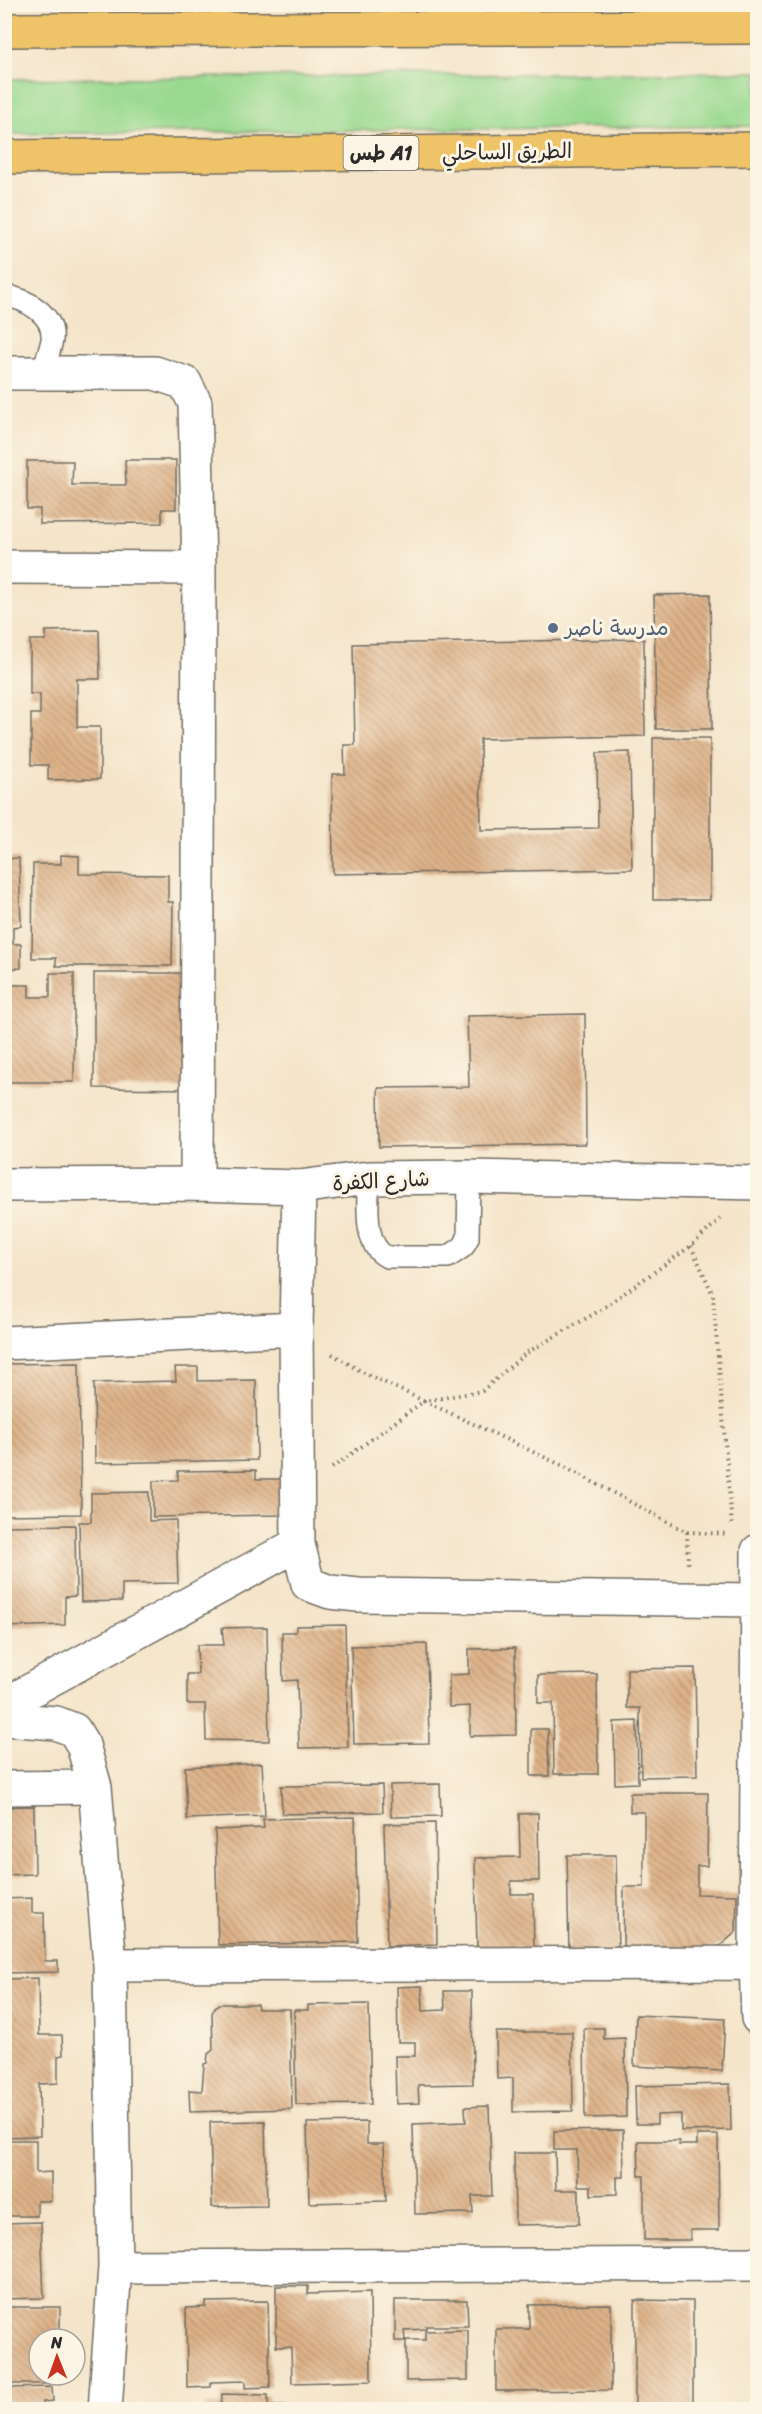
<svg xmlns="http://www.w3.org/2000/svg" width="762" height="2414" font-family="Sriracha,'Playpen Sans Arabic',sans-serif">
	<defs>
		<pattern id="building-back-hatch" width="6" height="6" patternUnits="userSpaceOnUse" patternTransform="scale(1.5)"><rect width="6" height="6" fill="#deb288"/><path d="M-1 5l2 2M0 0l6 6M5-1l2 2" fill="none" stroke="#b4916f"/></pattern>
	</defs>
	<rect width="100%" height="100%" fill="#fcf5e5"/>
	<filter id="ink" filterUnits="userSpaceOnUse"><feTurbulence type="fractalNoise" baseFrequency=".0167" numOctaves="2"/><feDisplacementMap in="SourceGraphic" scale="12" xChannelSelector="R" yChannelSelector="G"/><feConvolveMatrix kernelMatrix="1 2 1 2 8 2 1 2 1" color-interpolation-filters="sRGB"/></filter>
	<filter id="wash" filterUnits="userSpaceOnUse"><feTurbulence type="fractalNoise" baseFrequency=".008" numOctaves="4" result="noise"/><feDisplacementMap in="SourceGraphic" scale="24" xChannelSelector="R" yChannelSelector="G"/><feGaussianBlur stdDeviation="1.35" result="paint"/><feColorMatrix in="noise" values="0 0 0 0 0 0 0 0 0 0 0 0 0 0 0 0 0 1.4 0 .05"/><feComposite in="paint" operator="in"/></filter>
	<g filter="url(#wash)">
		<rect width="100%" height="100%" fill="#f4e4c9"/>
		<path fill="#99d98f" stroke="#62825d" stroke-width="1.5" d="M757 72V126L5 134V79Z"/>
		<g id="blocks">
			<path fill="url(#building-back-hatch)" d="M125 460H176V509H162V523L40 524V509H27V461H73L72 485H126Z
				M710 594 712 729H656L654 595Z
				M99 630 100 679H77V727H100V779L48 780V765H31V714H40V694H30V640H46V631Z
				M644 639 645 736 480 739 481 830 598 828 597 753 630 752 632 869 333 874 332 774H345L344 745H355L353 644Z
				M653 738H710V900H653Z
				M61 855 79 856V874L168 875V902H173L172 966H56V958H32L33 864H61Z
				M19 858 21 926 13 927V944H21V968L4 969V859Z
				M50 973H74V1082H4V985H29V997H50Z
				M94 973H189V1089L94 1088Z
				M585 1014 586 1144 379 1147 378 1088 469 1087 467 1016Z
				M79 1363 81 1514 4 1515V1364Z
				M175 1367H198V1381L256 1380 257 1460 95 1463 94 1383 176 1381Z
				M256 1470V1479H281V1515L153 1517V1481L178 1480V1471Z
				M149 1492V1521L176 1520 178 1583 122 1584V1601L81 1602 79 1522H91V1493Z
				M75 1525 76 1596 65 1597V1625L4 1627V1526Z
				M345 1625 348 1747 299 1748 297 1680 283 1681 282 1632H296V1626Z
				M267 1627 269 1741 206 1740 205 1704H187V1674H198L197 1645H224L222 1628Z
				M427 1644 429 1743 354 1744 351 1646Z
				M515 1648 516 1735 470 1736V1706L449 1707V1675L469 1674V1649Z
				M695 1668 697 1776 641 1777 640 1708H627V1669Z
				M597 1674 598 1774H554L553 1703H538V1675Z
				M637 1721 638 1783 615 1784 614 1722Z
				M531 1729H548L549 1776H531Z
				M262 1763 265 1816 187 1819 185 1767Z
				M440 1784 441 1816 391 1817 390 1785Z
				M382 1785 383 1812 282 1814 281 1786Z
				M630 1793H708L707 1866H697V1894L737 1895 736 1932 721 1945 702 1952 623 1954 624 1887H644V1812H630Z
				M34 1806 35 1874 4 1875V1807Z
				M538 1813 539 1881H511V1894H533L534 1950 477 1951 475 1858 520 1857 519 1814Z
				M355 1817 358 1942 218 1945 215 1830 264 1828 263 1819Z
				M435 1823 437 1944 387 1946 384 1824Z
				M567 1855H616L618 1952 569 1953Z
				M32 1898V1913H44L45 1961H58V1972L4 1973V1899Z
				M38 1978 39 2035H62L63 2055 58 2056V2083L39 2084 40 2136 4 2137V1979Z
				M422 1986 423 2011 445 2010 444 1991H472L473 2084 418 2085 419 2103 396 2104 395 2056H415V2042H398L397 1987Z
				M219 2004H257L258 2009H290L292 2109 190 2112 189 2090 202 2091 204 2064 207 2063 208 2054 213 2050 212 2013 215 2007Z
				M369 2004 371 2104 296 2105 294 2010H308V2005Z
				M636 2015 725 2019 722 2071 634 2066Z
				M584 2028H604V2039L625 2038 626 2117 585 2118Z
				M496 2032H572L573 2111 513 2112V2078L497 2079Z
				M730 2084 731 2130 681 2131V2114L657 2115V2124H636L635 2086Z
				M489 2106 492 2196H472L473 2213 415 2214 413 2124 466 2122 465 2107Z
				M265 2121 267 2206 212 2207 210 2122Z
				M367 2122V2144H384L386 2201 309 2203 307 2123Z
				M623 2130 624 2177H617V2194L591 2195V2186H578L577 2150H554V2131Z
				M697 2135H718L719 2230H690V2240H644V2176H639L638 2141H679V2145H697Z
				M5 2140H36V2173L51 2172V2201H37V2216H5Z
				M514 2153H555L556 2190H579V2224L515 2225Z
				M41 2222 44 2298 4 2299V2223Z
				M276 2286H308V2294L370 2292 371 2381 292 2383 291 2347H276Z
				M395 2300H467L468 2326H426V2329L404 2330 405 2341H395Z
				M635 2300 693 2301V2410H635Z
				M268 2301 270 2387 245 2388V2381L211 2382V2387L187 2388 186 2308 206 2307V2302Z
				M611 2304V2390L496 2391V2329H529V2305Z
				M4 2307H60V2339H39V2375H60V2384H4Z
				M468 2330V2380L406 2381V2340H425V2331Z
				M52 2387 53 2401 43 2402 44 2410H4V2388Z
				M222 2394 268 2395V2406H294V2410H205V2405L221 2406Z
				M444 2403H472V2410H444Z"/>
		</g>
	</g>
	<g filter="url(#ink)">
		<use href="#blocks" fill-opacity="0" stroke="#716c62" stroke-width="1.5"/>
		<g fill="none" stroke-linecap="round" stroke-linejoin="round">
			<g stroke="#716c62" stroke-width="24">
				<path id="service" d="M4 296C26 298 55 315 52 340 50 351 45 362 43 373
					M368 1178C369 1202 362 1245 387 1257H448L463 1247 468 1238 469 1177"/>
			</g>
			<g stroke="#716c62" stroke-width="36">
				<path id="minor" d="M4 373H155L185 383 195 403 199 568 197 1184
					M4 567 199 568
					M299 1187 296 1329 298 1544 308 1584 330 1592 358 1595 756 1600
					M4 1343 296 1329
					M758 1551 756 1963 758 2018
					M4 1705 298 1544
					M4 1719 56 1723 74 1730 83 1745 95 1787 110 1965 115 2267 105 2410
					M4 1788 95 1787
					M110 1965 758 1963
					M115 2267 758 2264"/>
			</g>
			<g stroke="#716c62" stroke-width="36">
				<path id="tertiary" d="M4 1185 197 1184 299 1187 368 1178 469 1177 758 1183"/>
			</g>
			<g stroke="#716c62" stroke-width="36">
				<path id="trunk" d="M4 30 758 27
					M4 157 758 149"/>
			</g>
			<path stroke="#716c62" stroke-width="4" stroke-dasharray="1.5 4.5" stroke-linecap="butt" d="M691 1246 713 1295 732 1527
				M332 1354 364 1373 424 1401 482 1391 526 1353 599 1311 691 1246 720 1219
				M332 1468 424 1401 559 1464 687 1532 688 1564
				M687 1532 728 1534"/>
			<use href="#service" stroke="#fff" stroke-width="21"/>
			<use href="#minor" stroke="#fff" stroke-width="33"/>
			<use href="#tertiary" stroke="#fff" stroke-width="33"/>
			<use href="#trunk" stroke="#efc469" stroke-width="33"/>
		</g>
	</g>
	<circle fill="#5c6f8a" stroke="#fcf5e5" stroke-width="2" cx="553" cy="628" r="6"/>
	<g text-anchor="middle" stroke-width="6" stroke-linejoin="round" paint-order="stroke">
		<rect fill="#fcf5e5" stroke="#6a6863" stroke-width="1.5" x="343.5" y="136" width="75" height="34" rx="4.5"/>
		<g font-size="20" font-weight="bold" fill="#2b2b2b">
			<text x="381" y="160">طس A1</text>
		</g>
		<g font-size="21" fill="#2b2b2b" stroke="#fcf5e5">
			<text transform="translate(507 152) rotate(-1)" y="7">الطريق الساحلي</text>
			<text transform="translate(381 1181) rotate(-3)" y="7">شارع الكفرة</text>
		</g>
		<g font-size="21" fill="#4e5e75" stroke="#fcf5e5" text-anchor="start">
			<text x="565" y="635">مدرسة ناصر</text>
		</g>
	</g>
	<rect width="762" height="2414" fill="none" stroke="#fcf5e5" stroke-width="24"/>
	<g transform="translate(57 2357) rotate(359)"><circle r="28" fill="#fcf5e5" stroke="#a8a49b" stroke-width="1.5"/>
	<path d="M0-4.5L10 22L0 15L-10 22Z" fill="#c8321e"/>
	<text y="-9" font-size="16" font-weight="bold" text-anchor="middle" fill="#2b2b2b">N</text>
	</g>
</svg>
